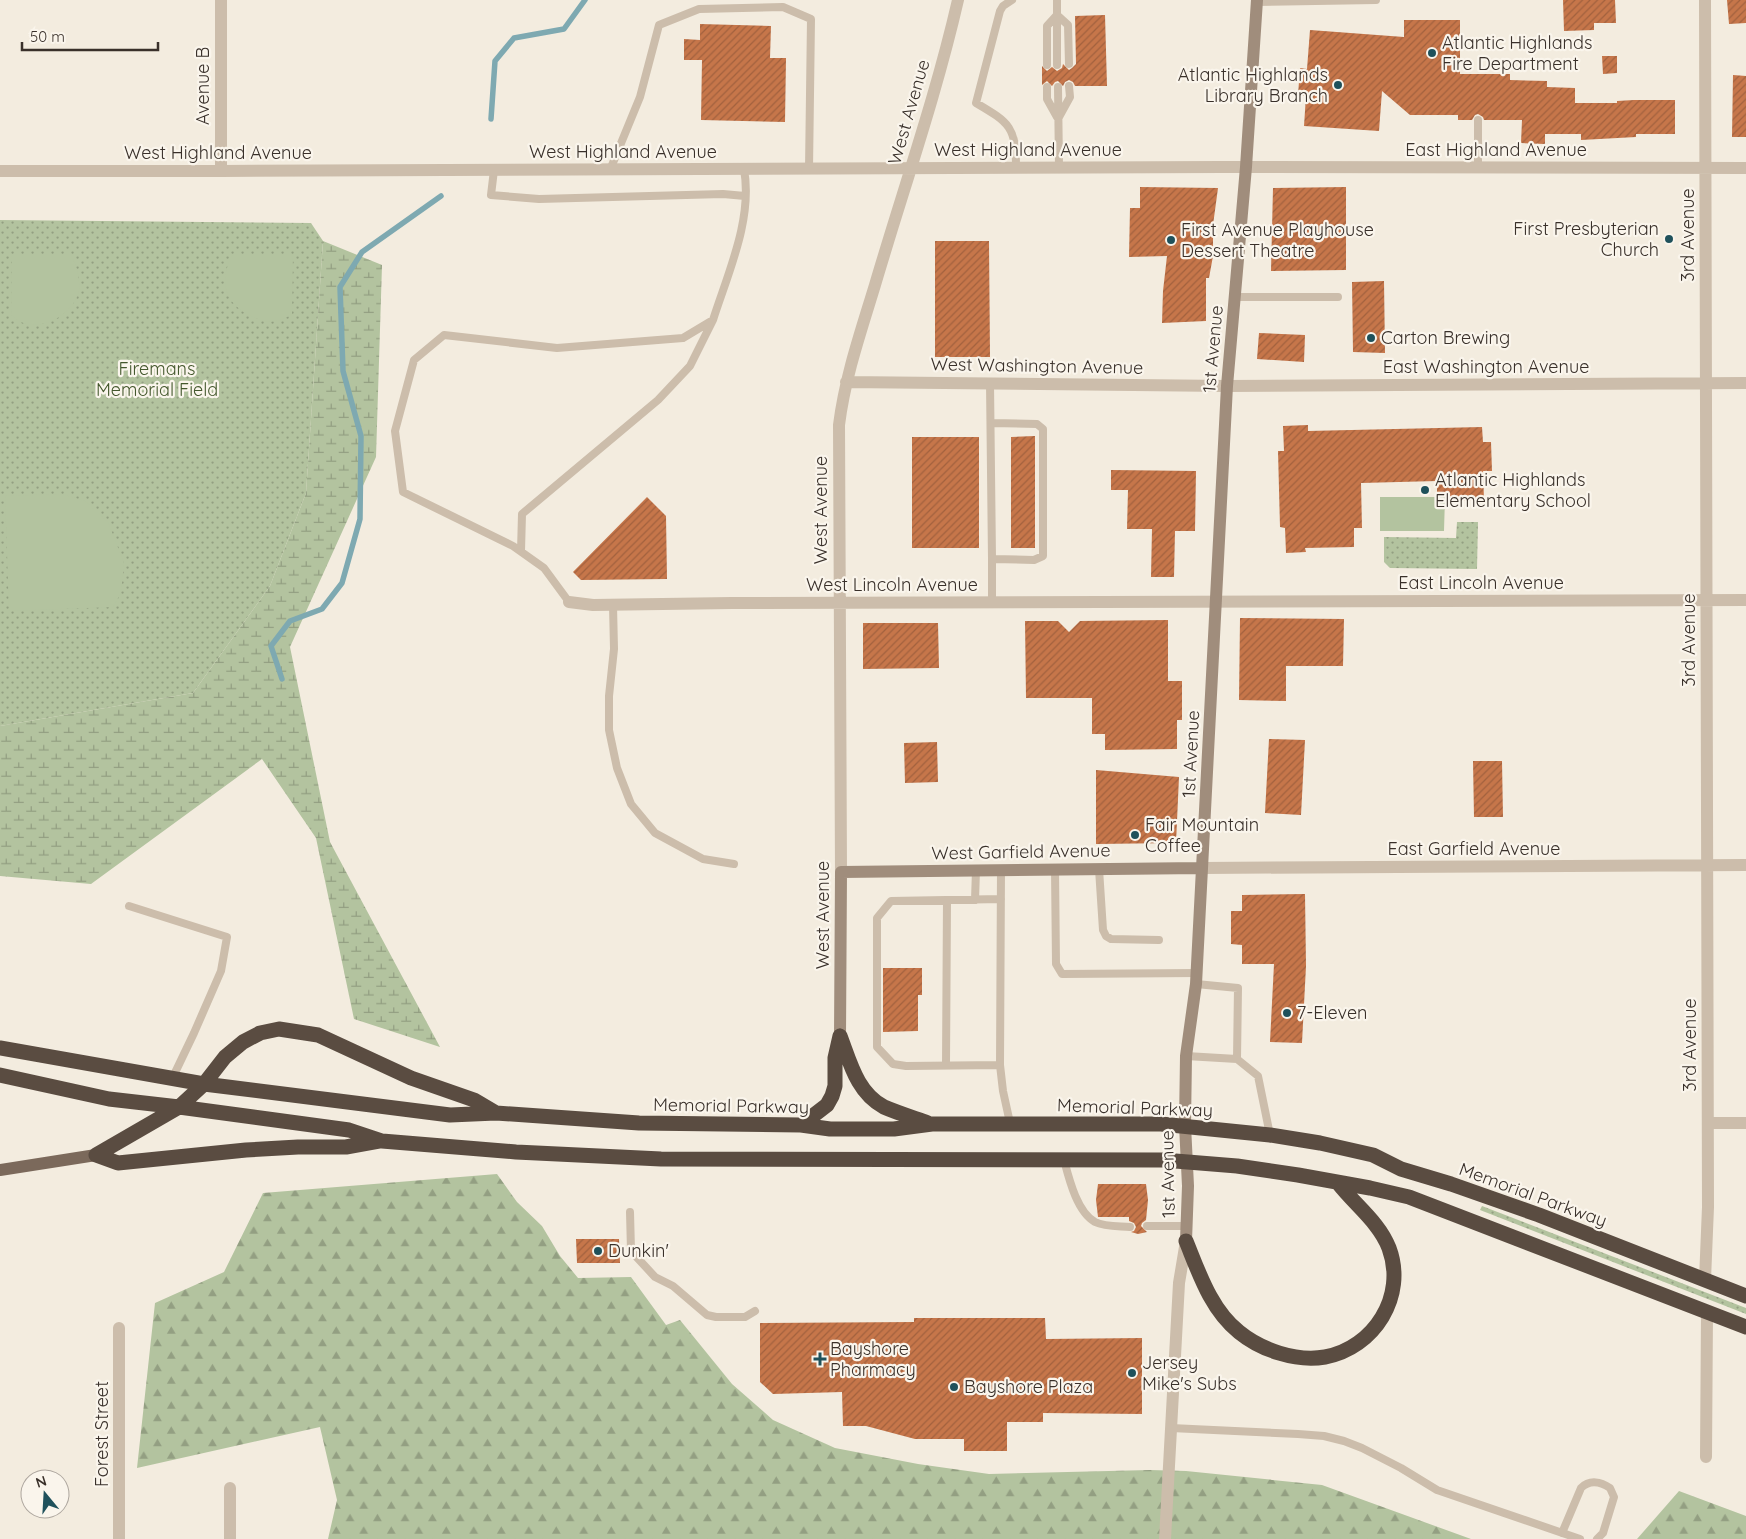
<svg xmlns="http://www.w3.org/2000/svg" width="1746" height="1539" font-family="Quicksand,sans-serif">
	<defs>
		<pattern id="grass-dots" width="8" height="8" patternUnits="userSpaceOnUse" patternTransform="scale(1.25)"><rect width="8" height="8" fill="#b3c39f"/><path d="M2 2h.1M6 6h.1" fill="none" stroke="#939f82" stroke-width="1.8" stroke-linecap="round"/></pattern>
		<pattern id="forest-firs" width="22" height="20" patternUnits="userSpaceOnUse" patternTransform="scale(1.25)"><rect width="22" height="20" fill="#b3c39f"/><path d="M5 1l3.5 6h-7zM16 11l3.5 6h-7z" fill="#939f82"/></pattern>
		<pattern id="wetland-marsh" width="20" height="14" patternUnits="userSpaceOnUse" patternTransform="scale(1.25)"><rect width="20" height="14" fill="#b3c39f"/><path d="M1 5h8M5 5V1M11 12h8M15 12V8" fill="none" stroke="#939f82"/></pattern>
		<pattern id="building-hatch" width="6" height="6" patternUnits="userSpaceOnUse" patternTransform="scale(1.25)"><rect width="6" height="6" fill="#c6764a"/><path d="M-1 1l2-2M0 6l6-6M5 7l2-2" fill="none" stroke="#a2613e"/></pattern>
	</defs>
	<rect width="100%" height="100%" fill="#f3ecdf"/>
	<path fill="url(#grass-dots)" d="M0 220 311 223 323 241 306 493 270 586 193 693 0 726Z
		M1457 522H1478L1477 569 1390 568 1384 562V537L1456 538Z
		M1482 1206 1746 1308V1314L1480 1210Z"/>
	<path fill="url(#forest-firs)" d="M497 1174 517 1202 542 1226 560 1256 578 1278 631 1277 666 1325 680 1320 732 1384 773 1420 835 1448 918 1464 989 1474 1150 1470 1186 1471 1322 1485 1471 1539H328L337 1500 320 1427 137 1468 155 1303 224 1272 263 1193Z
		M1679 1491 1746 1516V1539H1637Z"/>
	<path fill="url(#wetland-marsh)" d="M323 241 382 265 376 457 290 647 330 842 440 1047 354 1019 316 838 262 759 91 884 0 876V726L193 693 270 586 306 493Z"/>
	<path fill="#b3c39f" d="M233 254H293L292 314C279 323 267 324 253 317 224 304 218 281 233 254Z
		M12 256H71C77 266 80 278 79 290 75 313 43 332 21 322 18 321 14 317 11 315Z
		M62 494 85 501 108 522 124 563 121 593 113 607 9 611 5 496Z
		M1380 497H1445L1444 531H1380Z"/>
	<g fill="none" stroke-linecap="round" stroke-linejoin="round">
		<path stroke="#7ea9b1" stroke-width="5.5" d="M491 119 495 61 514 38 564 29 585 0
			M282 679 271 646 290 621 322 609 342 583 360 519 361 436 343 371 340 287 362 252 441 196"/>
	</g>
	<path fill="url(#building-hatch)" d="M1563 0H1615L1616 23H1594V30L1564 31Z
		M1727 0H1746V23L1729 24Z
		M1105 15 1107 86H1075L1073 82 1069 80 1065 82 1063 86 1058 81 1055 82 1052 86 1047 81 1042 85V66L1047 71 1052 67 1057 71 1062 68 1063 64 1069 70 1072 68 1076 64 1075 16Z
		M1404 20H1460V74H1510V80L1547 81V87L1575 88V103H1617V101L1634 100H1675V134H1636V137L1581 140V134H1545V144L1521 143 1522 120H1484L1483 117 1478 114 1475 115 1472 120H1458V115H1410L1382 91 1379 131 1304 126 1306 96 1298 95 1300 68 1307 69 1310 30 1404 37Z
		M700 24 771 26 770 58H786L785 122 701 120 702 60H684V39L700 40Z
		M1602 56H1617V73L1603 74Z
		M1733 75 1746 76V137H1732Z
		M1140 187 1218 188 1213 225V256L1209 278H1206V321L1162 323 1163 291 1167 256 1129 257 1130 208H1140Z
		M1346 187V270L1271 271 1273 188Z
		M935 241H989L990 357H935Z
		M1384 281 1385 353 1353 352 1352 282Z
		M1259 333 1305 335 1304 362 1257 359Z
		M1308 425V431L1482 427 1483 442H1491L1492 471H1483L1484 500 1446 501V495L1437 496V481L1361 483 1362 528H1354V547L1305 548 1306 552 1286 553 1285 528 1280 527 1278 451H1284L1283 426Z
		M1035 436V548H1011V437Z
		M912 437H979V548H912Z
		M1111 470 1196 471 1195 531H1175L1174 577H1151L1152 529H1127L1128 490H1111Z
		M647 497 666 516 667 579 581 580 573 572Z
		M1240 618 1344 619 1343 666H1286V701L1239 700Z
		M1168 620V681H1182V720H1177V749L1105 750V734H1092V698H1026L1025 621H1058L1069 632 1080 621Z
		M863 623H938L939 668 863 669Z
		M1269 739 1305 740 1301 815 1265 813Z
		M937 742 938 782 905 783 904 743Z
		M1473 761H1502L1503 817H1474Z
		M1096 770 1179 777 1176 843 1096 844Z
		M1305 894 1306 966 1302 1043 1270 1042 1274 964H1242V945L1231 944V911H1242V895Z
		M883 968H922V995H918V1031L883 1032Z
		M1098 1184H1146L1148 1200 1146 1220 1142 1223 1141 1226 1147 1232 1138 1234 1131 1232 1134 1231 1136 1227 1134 1223 1129 1221V1217H1098L1096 1200Z
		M576 1239H619L620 1263H577Z
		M914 1318H1045L1046 1339 1142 1338V1414L1043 1413V1422H1007V1451H964V1439H915L866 1426H843L842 1392 773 1394 760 1382V1323L914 1322Z"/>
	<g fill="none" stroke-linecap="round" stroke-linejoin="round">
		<path stroke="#ccbdab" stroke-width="8" d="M1012 0 1003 6 1000 11 976 103C1010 123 1016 127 1016 168
			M1057 0V65
			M1257 2 1376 0
			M1057 15 1068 25 1069 64
			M1047 65V26L1057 15
			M1047 87V99L1057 117
			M1058 87 1059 168
			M1059 117 1070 97 1069 86
			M1478 167V120
			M494 170 491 195 539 199 723 194 745 196
			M610 170 640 97 659 25 699 9 783 7 811 19 809 169
			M1235 297H1338
			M990 383 992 559 1034 560 1043 556V429L1037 424 991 423
			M521 551 522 514 658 400 690 366 713 320
			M992 559V602
			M569 602 544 568 513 546 403 492 395 431 414 360 444 335 557 348 683 338 713 320C728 273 753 219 744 169
			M613 605 614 649 609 696V730L617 768 631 804 655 833 703 859 734 864
			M1055 869 1056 964 1062 974 1197 973
			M1099 869 1103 930 1106 936 1111 939 1159 940
			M1001 870 1000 1065 1003 1091 1010 1123
			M975 900 976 870
			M129 906 227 937 221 971 194 1033 172 1079
			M1196 984 1238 988 1237 1059 1258 1076 1270 1135
			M1186 1056 1237 1059
			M946 1065 947 900
			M1000 1065 906 1066 893 1064 877 1047V918L891 901 1001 899
			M1064 1160C1069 1179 1077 1212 1095 1222 1105 1227 1119 1226 1130 1227
			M630 1212 631 1251 655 1277 673 1286 707 1315 716 1317H745L755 1311
			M1147 1226H1187
			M1171 1428 1298 1434 1324 1436 1344 1441 1362 1448 1401 1468 1437 1490 1580 1539
			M1562 1533 1581 1488C1590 1479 1601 1482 1610 1488L1614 1497 1603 1533 1597 1539"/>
		<path stroke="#ccbdab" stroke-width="12" d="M221 0V171
			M1705 0 1708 1207 1705 1280
			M0 171H221L1222 167 1746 168
			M846 382 1227 386 1746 383
			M569 602 593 605 732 603 1746 600
			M1202 868 1746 865
			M841 872 839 425C845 377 861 331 875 285 903 190 936 96 958 0
			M1708 1123H1746
			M1706 1457 1707 1312
			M119 1539V1328
			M230 1539V1488
			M1165 1539 1179 1283 1186 1241"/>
		<path stroke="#a08d7c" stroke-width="12" d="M840 1036 841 872 1202 868
			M1186 1241 1188 1186 1185 1125 1186 1056 1196 984 1227 386 1246 167 1257 0"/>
		<path stroke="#7b695b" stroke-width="12" d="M0 1170 96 1155"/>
		<path stroke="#5a4c41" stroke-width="15" d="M840 1036C850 1062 857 1093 884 1107 898 1113 914 1118 928 1123
			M0 1048 204 1084 450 1115 496 1113 639 1123 801 1125 830 1129H894L932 1124H1161L1270 1135 1320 1143 1373 1155 1401 1169 1451 1184 1539 1215 1746 1296
			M0 1075 109 1099 179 1107 349 1130 382 1141 516 1152 661 1159 1163 1160 1237 1166 1298 1175 1370 1188 1409 1197 1746 1327
			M801 1125 827 1105 832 1096 835 1086V1058L840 1036
			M96 1155 179 1107 204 1084 225 1057 243 1042 260 1033 279 1029 318 1035 411 1078 474 1100 496 1113
			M96 1155 118 1163 246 1150 298 1147H346L379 1141
			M1186 1241C1199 1273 1211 1310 1239 1332 1261 1350 1296 1362 1325 1357 1374 1348 1407 1296 1389 1248 1379 1222 1355 1205 1338 1183"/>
	</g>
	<g fill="#1f515b" stroke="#faf5ec" stroke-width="2">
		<circle cx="1432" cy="53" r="5"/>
		<circle cx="1338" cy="85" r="5"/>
		<circle cx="1669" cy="239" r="5"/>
		<circle cx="1171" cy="240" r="5"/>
		<circle cx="1371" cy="338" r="5"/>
		<circle cx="1425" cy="490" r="5"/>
		<circle cx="1135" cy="835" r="5"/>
		<circle cx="1287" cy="1013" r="5"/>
		<circle cx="598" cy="1251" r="5"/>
		<path d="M817.5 1351.5h5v5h5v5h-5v5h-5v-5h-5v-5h5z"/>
		<circle cx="1132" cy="1373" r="5"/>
		<circle cx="954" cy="1387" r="5"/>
	</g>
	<g text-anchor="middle" stroke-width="4.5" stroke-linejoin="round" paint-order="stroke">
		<g font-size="18" fill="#39302a" stroke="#faf5ec" text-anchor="start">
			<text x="1442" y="49">Atlantic Highlands<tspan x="1442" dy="21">Fire Department</tspan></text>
			<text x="1328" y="81" text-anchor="end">Atlantic Highlands<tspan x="1328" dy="21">Library Branch</tspan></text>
			<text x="1659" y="235" text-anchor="end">First Presbyterian<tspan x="1659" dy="21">Church</tspan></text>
			<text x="1181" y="236">First Avenue Playhouse<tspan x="1181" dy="21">Dessert Theatre</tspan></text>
			<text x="1381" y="344">Carton Brewing</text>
			<text x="1435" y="486">Atlantic Highlands<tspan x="1435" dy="21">Elementary School</tspan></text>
			<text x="1145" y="831">Fair Mountain<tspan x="1145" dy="21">Coffee</tspan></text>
			<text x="1297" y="1019">7-Eleven</text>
			<text x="608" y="1257">Dunkin'</text>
			<text x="830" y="1355">Bayshore<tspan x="830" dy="21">Pharmacy</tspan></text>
			<text x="1142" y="1369">Jersey<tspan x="1142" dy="21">Mike's Subs</tspan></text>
			<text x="964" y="1393">Bayshore Plaza</text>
		</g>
		<g font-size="18" fill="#39302a" stroke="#faf5ec">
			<text transform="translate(203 86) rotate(-90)" y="6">Avenue B</text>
			<text transform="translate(909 112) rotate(-74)" y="6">West Avenue</text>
			<text x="1028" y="156">West Highland Avenue</text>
			<text x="1496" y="156">East Highland Avenue</text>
			<text x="623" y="158">West Highland Avenue</text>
			<text x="218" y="159">West Highland Avenue</text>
			<text transform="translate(1688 235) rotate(-90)" y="6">3rd Avenue</text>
			<text transform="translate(1213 349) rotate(-85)" y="6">1st Avenue</text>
			<text transform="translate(1037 366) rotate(1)" y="6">West Washington Avenue</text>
			<text x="1486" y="373">East Washington Avenue</text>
			<text transform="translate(821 510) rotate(-90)" y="6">West Avenue</text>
			<text x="1481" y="589">East Lincoln Avenue</text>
			<text x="892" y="591">West Lincoln Avenue</text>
			<text transform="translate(1689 640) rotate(-90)" y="6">3rd Avenue</text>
			<text transform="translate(1191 754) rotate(-87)" y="6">1st Avenue</text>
			<text x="1474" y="855">East Garfield Avenue</text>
			<text transform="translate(1021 852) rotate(-1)" y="6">West Garfield Avenue</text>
			<text transform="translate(823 915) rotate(-90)" y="6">West Avenue</text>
			<text transform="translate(1690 1045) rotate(-90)" y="6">3rd Avenue</text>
			<text transform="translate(731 1106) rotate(1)" y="6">Memorial Parkway</text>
			<text transform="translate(1135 1108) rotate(2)" y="6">Memorial Parkway</text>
			<text transform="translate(1168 1174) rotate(-91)" y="6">1st Avenue</text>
			<text transform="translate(1533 1195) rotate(20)" y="6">Memorial Parkway</text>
			<text transform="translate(102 1434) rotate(-90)" y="6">Forest Street</text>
		</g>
		<g font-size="18" fill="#44582d" stroke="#faf5ec">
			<text x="157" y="375">Firemans<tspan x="157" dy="21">Memorial Field</tspan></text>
		</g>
	</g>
	<g transform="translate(45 1494) rotate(342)"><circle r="24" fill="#faf5ec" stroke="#ada69e"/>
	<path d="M0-4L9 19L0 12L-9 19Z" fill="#1f515b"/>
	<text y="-8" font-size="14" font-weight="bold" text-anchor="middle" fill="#39302a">N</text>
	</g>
	<path d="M22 42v8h136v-8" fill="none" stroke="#39302a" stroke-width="2.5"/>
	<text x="30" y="42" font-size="15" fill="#39302a" stroke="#faf5ec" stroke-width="4" paint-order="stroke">50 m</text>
</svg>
